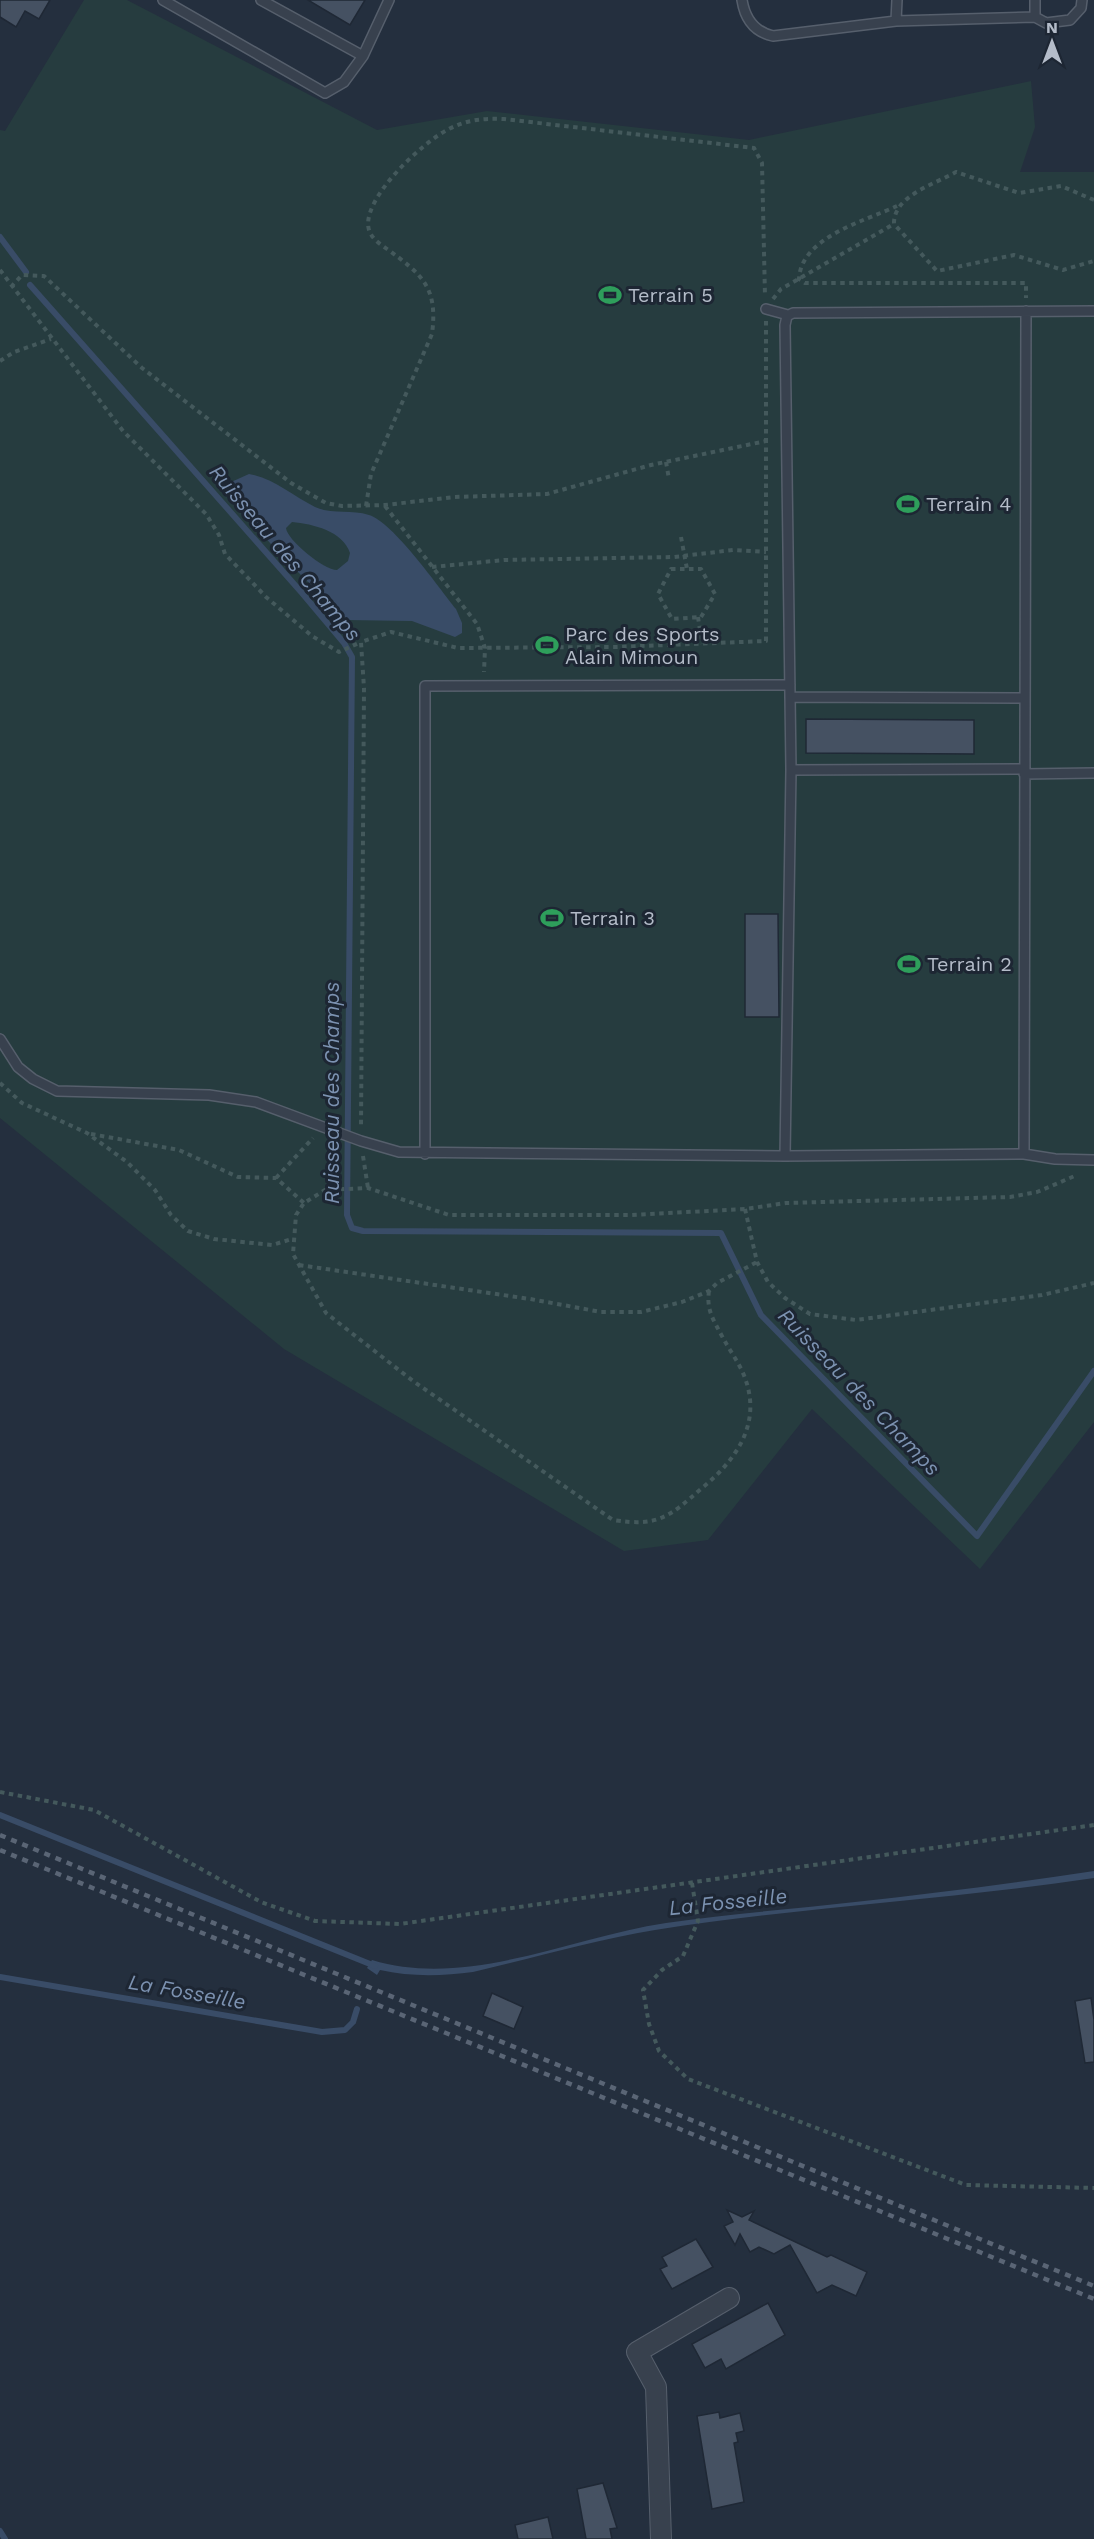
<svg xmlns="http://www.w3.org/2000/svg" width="1094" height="2539" font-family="'Work Sans',sans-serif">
	<rect width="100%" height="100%" fill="#242f3e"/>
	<path fill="#263c3f" d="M84 0H127L377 130 487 111 749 140 1031 81 1035 127 1020 172H1094V1422L980 1569 812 1409 708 1540 624 1551 284 1349 0 1118V130L5 131Z"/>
	<path fill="#394c67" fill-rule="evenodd" d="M249 474C273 478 293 496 315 507 333 515 351 509 369 515 393 522 439 588 456 609L462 623V633L455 637 412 621 346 620 282 556 228 497 225 491 229 483ZM292 522C313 524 343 531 350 553L348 561 337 570C324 570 287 540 286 528Z
		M1094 1871V1878C948 1900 801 1907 655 1930 594 1940 534 1958 473 1972 443 1976 410 1977 380 1970L377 1975 367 1968 372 1960C468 1989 571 1937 666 1923 729 1914 792 1909 855 1902 935 1893 1015 1883 1094 1871Z"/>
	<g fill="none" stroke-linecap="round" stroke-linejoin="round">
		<path stroke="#394c67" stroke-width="6" d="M0 237 26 272
			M30 285 302 593 344 643 352 657 347 1215 352 1228 363 1231 721 1233 761 1315 977 1536 1094 1371
			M0 1815 375 1966
			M0 1977 322 2032 345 2030 353 2022 357 2009
			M0 2531 5 2539"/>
	</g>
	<path fill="#455162" stroke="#1f2835" stroke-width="1.5" d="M0 0H50L39 19 25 11 16 27 0 17Z
		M308 0H365L350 25Z
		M806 719 974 720V754L806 753Z
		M745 914H778L779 1017H745Z
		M492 1993 523 2007 514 2029 483 2016Z
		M1091 1998 1094 2020V2062L1085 2063 1075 2001Z
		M727 2210 742 2217 754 2211 749 2220 827 2257 831 2255 867 2272 856 2296 832 2285 817 2293 790 2245 774 2254 759 2247 750 2252 740 2234 735 2245 724 2226 733 2222Z
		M696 2239 713 2267 672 2289 660 2269 667 2266 662 2257Z
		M768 2303 785 2335 726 2369 721 2359 705 2368 692 2344Z
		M719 2412 720 2418 740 2413 744 2431 736 2433 738 2442 734 2443 744 2502 712 2509 697 2416Z
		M603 2483 617 2528 610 2529 612 2539H586L577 2489Z
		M548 2517 553 2539H518L515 2525Z"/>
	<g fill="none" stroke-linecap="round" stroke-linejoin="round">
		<g stroke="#565f6c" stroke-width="12">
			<path id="service" d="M163 0 325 93 344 82 363 56
				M261 0 363 56 389 0
				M742 0C745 19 755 32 773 36L896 21 1035 17
				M1035 0V17L1046 23 1070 20 1081 8 1082 0
				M896 21 897 0
				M766 309 788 315
				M790 697 1023 698
				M791 770 1024 769
				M1024 774 1094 773
				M0 1039 18 1067 33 1079 57 1091 209 1095 256 1102 361 1141 399 1152 785 1156 1024 1154 1055 1159 1094 1160
				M425 1154V686L790 685
				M1024 1154 1026 311
				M785 1156 791 770 785 325 787 316 793 313 1094 311"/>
		</g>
		<g stroke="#565f6c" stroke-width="22">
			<path id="minor" d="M661 2539 656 2387 637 2352 729 2298"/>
		</g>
		<path stroke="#44595c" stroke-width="4" stroke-dasharray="4.5 4.5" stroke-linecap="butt" d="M1094 200 1061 186 1019 193 956 172C935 184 893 196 894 224L937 271 1014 255 1063 270 1094 261
			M897 206C865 221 801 237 799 279L805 283H1026V298
			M0 270 123 431 206 514 219 535 225 554 266 597 312 636 339 652 361 642
			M11 287 22 275 44 276 142 368 291 483 326 503 342 506 385 505 455 497 547 494 651 465 766 441V641L616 647 458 648 391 632 361 642 364 688 361 1128
			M773 299 781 289 894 224
			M766 321V441
			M0 361 14 352 51 339
			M666 462 669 479
			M366 506 371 474 432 334C438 288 423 275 387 249 380 244 372 239 369 230 360 200 422 143 447 130 465 120 483 118 504 119L754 148 762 163 765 296
			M385 506 477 624 485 648 484 672
			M681 537 687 569
			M432 567 504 560 674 557 733 550 766 552
			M671 569H701L715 594 701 617 672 619 658 594Z
			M698 617 702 644
			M0 1083 22 1103 87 1133 127 1162 155 1190 171 1215 188 1231 214 1239 272 1245 292 1239
			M91 1134 179 1150 238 1177 276 1178 304 1203
			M363 1156 368 1188
			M276 1178 313 1138
			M745 1209 757 1262 768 1282 785 1298 810 1314 856 1320 1042 1295 1094 1283
			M299 1265 530 1299 601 1312H641L682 1302 709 1291 717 1283 757 1262
			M709 1291C706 1310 714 1321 723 1338 730 1351 740 1364 745 1378 762 1424 736 1460 702 1488 669 1517 658 1527 613 1520L413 1381 326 1313 293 1254 296 1215 304 1203 325 1190 368 1188 449 1215H631L745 1209 786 1203 1010 1197 1037 1192 1077 1175
			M0 1792 94 1810 261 1902 315 1921 400 1924 1094 1825
			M692 1883 698 1921 683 1956 662 1970 643 1990 649 2024 659 2051 688 2079 966 2185 1094 2188"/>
		<use href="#service" stroke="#38414e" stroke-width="9"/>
		<use href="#minor" stroke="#38414e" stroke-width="20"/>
		<path stroke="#5a6575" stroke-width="4.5" stroke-dasharray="6 6" stroke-linecap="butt" d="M0 1835 1094 2286
			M0 1850 1094 2299"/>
	</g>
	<defs>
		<g id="stadium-bare" transform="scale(1.8)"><path d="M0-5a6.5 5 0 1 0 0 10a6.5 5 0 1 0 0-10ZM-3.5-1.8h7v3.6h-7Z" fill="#2e9e5b" stroke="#1d2633" stroke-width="2.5" paint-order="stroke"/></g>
	</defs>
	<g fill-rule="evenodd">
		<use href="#stadium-bare" x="610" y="295"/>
		<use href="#stadium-bare" x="908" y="504"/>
		<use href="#stadium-bare" x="547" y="645"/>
		<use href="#stadium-bare" x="552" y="918"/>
		<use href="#stadium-bare" x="909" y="964"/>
	</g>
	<g text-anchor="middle" stroke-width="6" stroke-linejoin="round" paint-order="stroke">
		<g font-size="20" fill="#b4bcc9" stroke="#1d2633" text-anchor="start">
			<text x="628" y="302">Terrain 5</text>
			<text x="926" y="511">Terrain 4</text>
			<text x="565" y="641">Parc des Sports<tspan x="565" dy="23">Alain Mimoun</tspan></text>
			<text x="570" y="925">Terrain 3</text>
			<text x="927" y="971">Terrain 2</text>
		</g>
		<g font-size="21" font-style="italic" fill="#7c92b1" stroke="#1d2633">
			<text transform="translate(285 553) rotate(50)" y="7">Ruisseau des Champs</text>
			<text transform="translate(332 1093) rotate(-90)" y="7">Ruisseau des Champs</text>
			<text transform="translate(859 1392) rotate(46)" y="7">Ruisseau des Champs</text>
			<text transform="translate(728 1902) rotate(-6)" y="7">La Fosseille</text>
			<text transform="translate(187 1992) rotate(10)" y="7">La Fosseille</text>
		</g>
	</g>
	<g transform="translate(1052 42)" stroke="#1d2633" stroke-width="4.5" paint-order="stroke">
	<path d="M0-4.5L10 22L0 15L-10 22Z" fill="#b4bcc9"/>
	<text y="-9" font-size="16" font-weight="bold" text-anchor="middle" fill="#b4bcc9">N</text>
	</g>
</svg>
